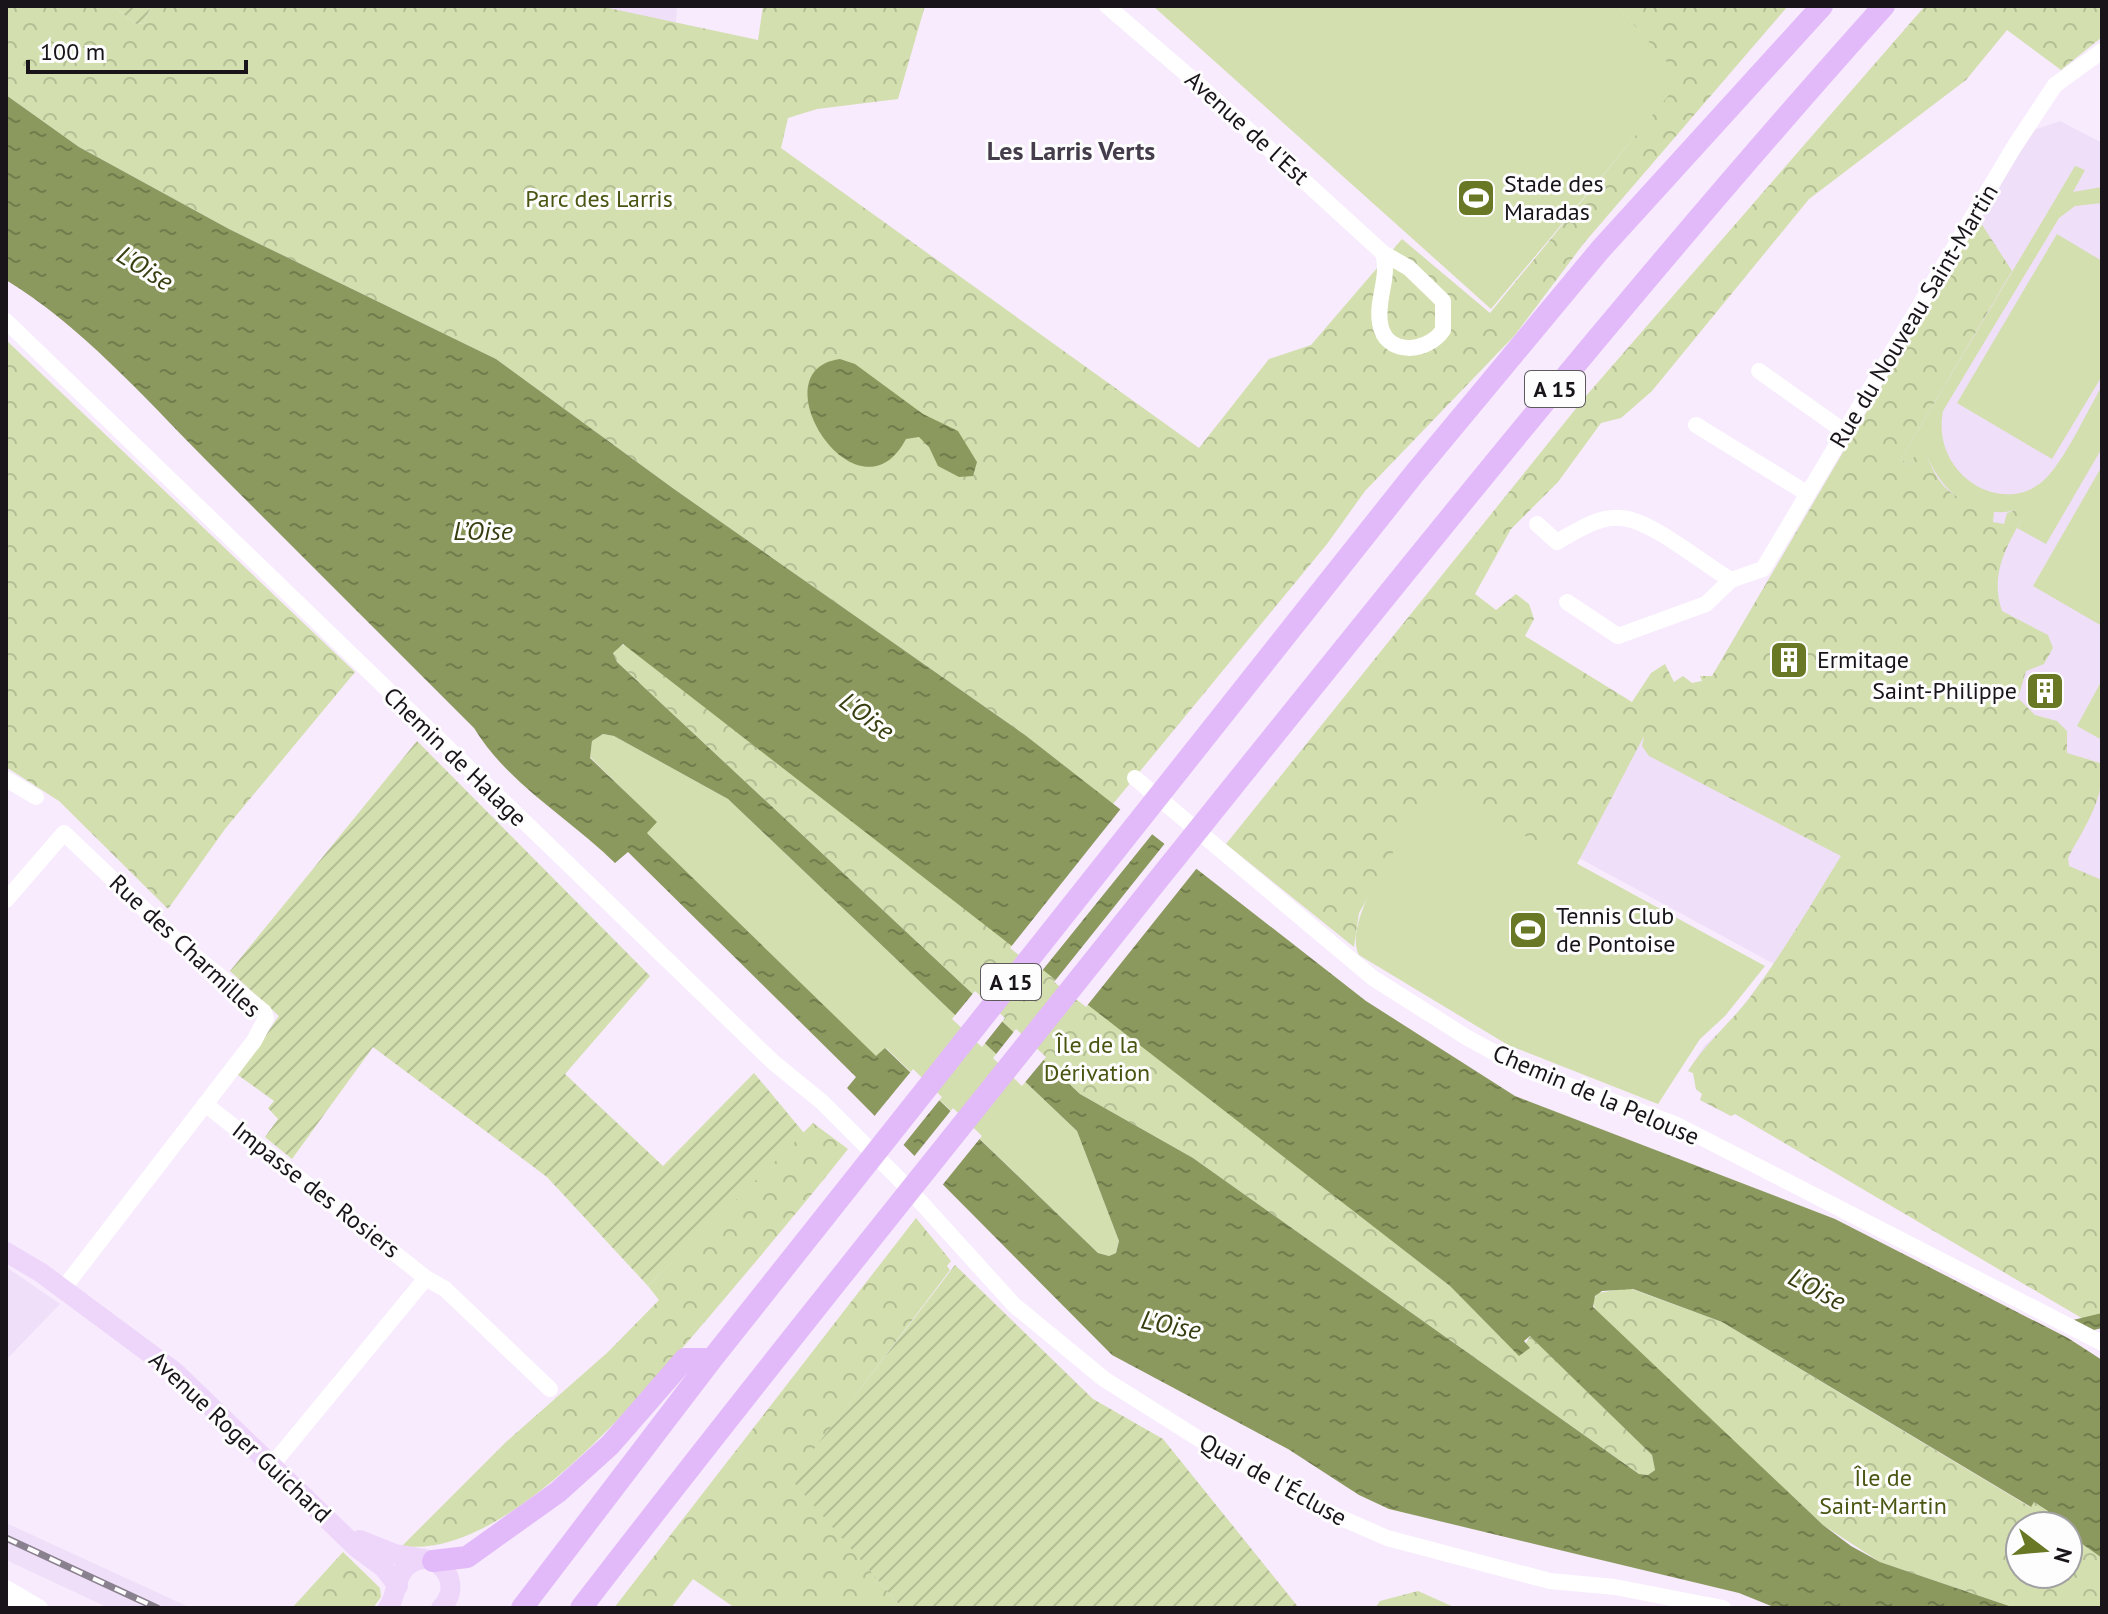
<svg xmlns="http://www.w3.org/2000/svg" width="2108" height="1614" font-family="'PT Sans',sans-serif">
	<defs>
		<pattern id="forest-crowns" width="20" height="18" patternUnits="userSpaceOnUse" patternTransform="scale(2)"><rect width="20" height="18" fill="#d3dfae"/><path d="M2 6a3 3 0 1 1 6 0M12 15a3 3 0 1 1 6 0" fill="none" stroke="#b4be95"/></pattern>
		<pattern id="garden-furrows" width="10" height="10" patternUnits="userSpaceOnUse" patternTransform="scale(2)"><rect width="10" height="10" fill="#d3dfae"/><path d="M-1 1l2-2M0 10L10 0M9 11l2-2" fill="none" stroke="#b4be95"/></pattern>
		<pattern id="water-ripples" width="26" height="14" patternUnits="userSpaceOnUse" patternTransform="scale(2)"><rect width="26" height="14" fill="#8c995e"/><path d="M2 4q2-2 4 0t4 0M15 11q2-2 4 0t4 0" fill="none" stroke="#717c4d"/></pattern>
	</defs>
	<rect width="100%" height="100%" fill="#f7ebfd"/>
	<path fill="#efdff8" d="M553 6H677L676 23 655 51Z
		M2060 121 2102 143V1307L1735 1114 1731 1116 1700 1100 1702 1094 1696 1089 1693 1073 1688 1071 1704 1046 1731 1022 1774 964 1579 858 1645 733 1683 676 1692 683 1702 681 1700 676H1712L2031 131Z
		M6 1267 60 1304 6 1360Z
		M6 1523 191 1608H109L6 1560Z"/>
	<path fill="#d3dfae" d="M1153 6H1617L1683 79 1491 309Z
		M2075 166 2085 170 2073 192 2102 187V203L2075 206 2059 218 1943 411C1930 477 2008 521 2048 476 2068 454 2086 413 2102 386V448L2046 544 2017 528 2029 506C1977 527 1937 491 1923 444L1909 465 1901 459Z
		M2057 234 2102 261V376L2052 459 1957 403Z
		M2102 466V626L2033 586Z
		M2102 680V740L2077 726Z
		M603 734 614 736 728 799 1077 1131 1119 1241 1116 1253 1109 1256 1098 1253 886 1048 876 1057 659 845 646 832 656 822 590 757 592 741Z
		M1431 784 1765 966 1725 1016 1700 1039 1658 1104 1508 1045 1359 955C1340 922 1412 818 1431 784Z"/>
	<path fill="url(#forest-crowns)" d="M6 6H113L136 24 144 23 151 6H599L758 40 763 6H925L898 99 817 109 788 118 781 148 1199 448 1269 359 1311 345 1402 239 1490 313 1682 79 1617 6H1788L1584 243 1515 335 1365 491 1327 544 1113 804 1025 735 674 489 496 359 229 229 79 147 6 95Z
		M1925 6H2102V37L2061 70 2007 30 1966 80 1809 199 1652 391 1621 418 1601 423 1558 482 1511 529 1475 594 1496 610 1516 594 1529 604 1534 619 1525 636 1632 702 1651 673 1665 664 1674 682 1683 676 1692 683 1702 681 1700 676H1712L1979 220 2012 271 1901 459 1909 465 1923 443C1936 487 1950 499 1994 511L1993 522 2004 524 2007 513 2030 505C2011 539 1988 571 2002 611L2048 635 2053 648 2044 664 2026 671 2018 698 2035 715 2057 721 2067 731V753L2100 763C2108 795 2082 831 2068 858L2069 866 2102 880V1330L1735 1114 1731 1116 1700 1100 1702 1094 1696 1089 1693 1073 1688 1071C1706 1043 1731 1022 1751 996 1784 951 1812 903 1841 856L1649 756 1642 746 1644 736 1577 864 1431 785 1359 913 1354 947 1226 844 1586 396Z
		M6 340 355 672 225 829 168 909 59 801 6 767Z
		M620 645 630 646 1450 1286 1519 1355 1530 1336 1535 1340 1652 1455 1655 1470 1648 1475 1639 1474 1193 1158 1080 1094 617 662 613 653Z
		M813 1123 848 1149C806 1202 763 1253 720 1304 655 1379 512 1561 402 1546L506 1442 608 1352 659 1300 648 1286Z
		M916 1218 951 1261 947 1266 950 1270 792 1479 902 1608H735L693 1579 671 1608H614Z
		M1629 1288 1722 1322 2030 1507 2034 1502 2048 1511 2042 1521 2054 1526H2020V1574H2068V1534L2102 1558V1608H2015L1880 1562 1823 1525 1595 1311 1593 1300 1598 1293Z
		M343 1552 380 1588 381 1597 373 1608H292Z
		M1418 1591 1456 1608H1375L1380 1601Z"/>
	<path fill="url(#garden-furrows)" d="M113 6H151L144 23 136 24Z
		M417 741 650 976 565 1074 663 1166 754 1073 804 1133 648 1286 547 1177 373 1047 292 1159 265 1137 278 1119 268 1108 274 1101 238 1075 279 1016 230 971Z
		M955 1265 1093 1399 1163 1439 1299 1608H902L791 1479Z"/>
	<path fill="url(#water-ripples)" fill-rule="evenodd" d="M6 95 79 147 229 229 496 359 674 489 1025 735 1366 1001 1515 1096 1835 1219 2068 1338 2102 1360V1558L2068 1534V1526L2042 1521 2048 1511 2034 1502 2031 1507 1722 1322 1633 1289 1602 1291 1595 1296 1593 1307 1823 1525 1851 1546 1880 1562 2015 1608H1776L1739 1593 1389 1509 1359 1495 1288 1449 1112 1355 847 1088 856 1077 628 852 615 863C569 818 508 784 474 728 384 638 294 548 204 458 143 396 80 325 6 280ZM623 644 1450 1286 1519 1356 1530 1348 1524 1341 1530 1336 1534 1340 1652 1455 1655 1470 1648 1475 1639 1474 1193 1158 1080 1094 617 662 613 653ZM603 734 614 736 728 799 1077 1131 1119 1241 1116 1253 1109 1256 1098 1253 885 1048 876 1056 659 845 647 833 657 822 590 758 592 741Z
		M840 359 855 364 923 414 958 431 977 462 973 476 959 477 938 466 929 447 919 437 906 439C858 530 755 370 840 359Z
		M2102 1313V1328L2086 1332 2073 1320Z"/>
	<path fill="#f7ebfd" d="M1123 806 1154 832 1041 972 1010 948Z
		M1166 842 1197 868 1086 1007 1054 982Z
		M975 991 1005 1018 982 1047 952 1019Z
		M1016 1029 1046 1057 1022 1086 993 1058Z
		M913 1069 942 1097 901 1148 872 1119Z
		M953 1108 982 1136 940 1188 912 1159Z"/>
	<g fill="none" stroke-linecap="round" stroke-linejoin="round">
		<path stroke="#fff" stroke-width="16" d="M1107 6 1198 84 1383 253
			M1383 253 1409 268 1443 301V330C1428 353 1385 357 1380 323 1376 299 1390 278 1383 253Z
			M6 321 773 1062 822 1102 908 1188 1014 1305 1104 1379 1199 1439 1321 1509 1387 1538 1550 1581 1615 1587 1723 1608
			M1759 371 1845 432
			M1696 425 1808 494
			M1537 524 1557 542C1576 531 1598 516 1621 518 1652 520 1703 564 1731 580L1706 604 1618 636 1567 602
			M1731 580 1763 569 2014 147 2055 85 2102 51
			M1135 778 1373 978 1466 1037 1526 1070 1675 1124 2102 1343
			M6 779 36 797
			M6 900 64 833 186 949 264 1012 266 1018 254 1041 63 1289
			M205 1104 426 1278 445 1289 550 1389
			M272 1465 426 1278
			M6 1588 40 1608
			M6 1602 16 1608"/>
		<path stroke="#eed6fb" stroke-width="20" d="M6 1252 40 1272 175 1372 357 1548 384 1568 398 1586
			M360 1540 395 1554 425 1559
			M388 1608C397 1596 395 1578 405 1568 431 1541 468 1582 441 1608"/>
		<path stroke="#e3baf9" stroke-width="22" d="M433 1561 467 1557 558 1492 610 1445 685 1359H712
			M522 1608 712 1359 1414 474 1600 250 1822 6
			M581 1608C771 1361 967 1120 1161 876 1397 582 1632 287 1884 6"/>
		<g stroke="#8a818e" stroke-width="7">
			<path id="rail" d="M6 1538 157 1608"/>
		</g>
		<use href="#rail" stroke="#fdfdfd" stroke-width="4" stroke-dasharray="12" stroke-linecap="butt"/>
	</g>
	<defs>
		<g id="stadium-square" transform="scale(2)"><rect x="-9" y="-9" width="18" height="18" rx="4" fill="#687825" stroke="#fdfdfd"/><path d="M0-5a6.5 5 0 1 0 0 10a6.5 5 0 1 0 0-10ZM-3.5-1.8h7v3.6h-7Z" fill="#fff"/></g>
		<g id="building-square" transform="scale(2)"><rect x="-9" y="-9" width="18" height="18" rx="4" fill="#687825" stroke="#fdfdfd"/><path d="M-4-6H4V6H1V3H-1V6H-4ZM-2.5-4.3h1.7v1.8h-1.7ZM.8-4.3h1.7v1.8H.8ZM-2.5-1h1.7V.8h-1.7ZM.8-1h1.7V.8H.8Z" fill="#fff"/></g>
	</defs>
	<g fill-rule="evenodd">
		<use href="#stadium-square" x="1476" y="198"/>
		<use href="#building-square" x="1789" y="660"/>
		<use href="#building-square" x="2045" y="691"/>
		<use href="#stadium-square" x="1528" y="930"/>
	</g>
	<g text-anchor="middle" stroke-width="6" stroke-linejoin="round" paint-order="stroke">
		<g fill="#fdfdfd" stroke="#5d5a5e" stroke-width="2">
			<rect x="1525" y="371" width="60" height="36" rx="6"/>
			<rect x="981" y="964" width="60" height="36" rx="6"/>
		</g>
		<g font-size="22" font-weight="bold" fill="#18141a">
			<text x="1555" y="397">A 15</text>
			<text x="1011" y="990">A 15</text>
		</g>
		<g font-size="24" fill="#18141a" stroke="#fdfdfd">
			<text transform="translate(1247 128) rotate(42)" y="8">Avenue de l'Est</text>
			<text transform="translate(1914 316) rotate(-59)" y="8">Rue du Nouveau Saint-Martin</text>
			<text transform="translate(455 757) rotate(44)" y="8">Chemin de Halage</text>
			<text transform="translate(185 946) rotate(43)" y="8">Rue des Charmilles</text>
			<text transform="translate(1596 1095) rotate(23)" y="8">Chemin de la Pelouse</text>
			<text transform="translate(316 1190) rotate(38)" y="8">Impasse des Rosiers</text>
			<text transform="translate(240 1437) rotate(43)" y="8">Avenue Roger Guichard</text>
			<text transform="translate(1273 1480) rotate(29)" y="8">Quai de l'Écluse</text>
		</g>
		<g font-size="24" fill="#18141a" stroke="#fdfdfd" text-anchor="start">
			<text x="1504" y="192">Stade des<tspan x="1504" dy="28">Maradas</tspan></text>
			<text x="1817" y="668">Ermitage</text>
			<text x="2017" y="699" text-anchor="end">Saint-Philippe</text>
			<text x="1556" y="924">Tennis Club<tspan x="1556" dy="28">de Pontoise</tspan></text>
		</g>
		<g font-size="24" fill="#495511" stroke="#fdfdfd">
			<text x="599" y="207">Parc des Larris</text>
			<text x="1097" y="1053">Île de la<tspan x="1097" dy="28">Dérivation</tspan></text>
			<text x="1883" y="1486">Île de<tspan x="1883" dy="28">Saint-Martin</tspan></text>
		</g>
		<g font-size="26" font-weight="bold" fill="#463d4c" stroke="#fdfdfd">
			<text x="1071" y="160">Les Larris Verts</text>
		</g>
		<g font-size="26" font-style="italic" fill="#363e10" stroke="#fdfdfd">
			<text transform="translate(145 268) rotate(32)" y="9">L'Oise</text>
			<text x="483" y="540">L’Oise</text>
			<text transform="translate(867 716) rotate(37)" y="9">L'Oise</text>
			<text transform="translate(1817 1289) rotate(28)" y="9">L'Oise</text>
			<text transform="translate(1171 1325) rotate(11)" y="9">L'Oise</text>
		</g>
	</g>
	<rect width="2108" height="1614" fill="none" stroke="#18141a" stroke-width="16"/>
	<g transform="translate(2044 1550) rotate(106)"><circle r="38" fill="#fdfdfd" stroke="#a1a0a2" stroke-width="2"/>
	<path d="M0-6L14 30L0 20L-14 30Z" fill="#687825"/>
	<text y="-12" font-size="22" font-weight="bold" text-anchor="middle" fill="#18141a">N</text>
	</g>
	<path d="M28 60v12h218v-12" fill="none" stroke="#18141a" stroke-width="4"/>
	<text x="40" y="60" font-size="24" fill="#18141a" stroke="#fdfdfd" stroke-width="6" paint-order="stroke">100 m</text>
</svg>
